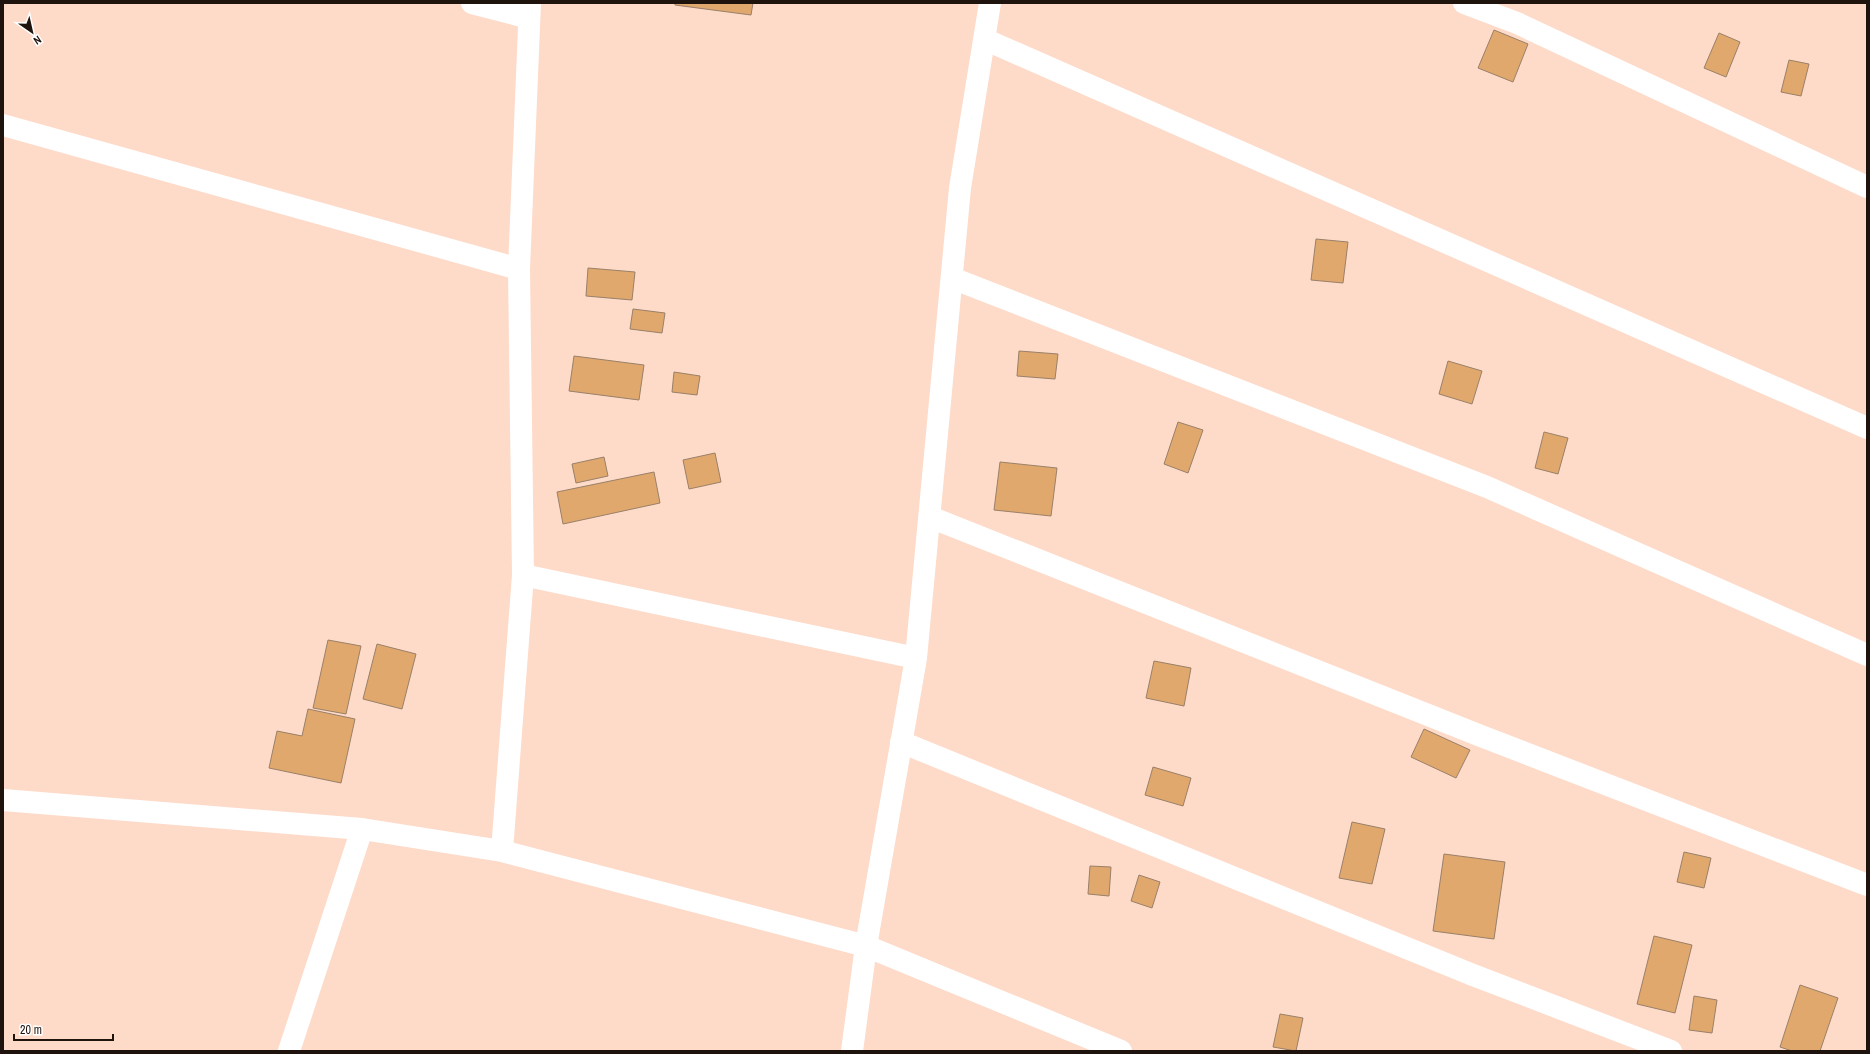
<svg xmlns="http://www.w3.org/2000/svg" width="1870" height="1054" font-family="'Archivo Narrow',sans-serif">
	<rect width="100%" height="100%" fill="#fedac8"/>
	<path fill="#e1a86d" stroke="#998068" d="M675 3H753L751 15 675 5Z
		M1494 30 1528 44 1513 82 1478 68Z
		M1719 33 1740 42 1726 77 1704 68Z
		M1789 60 1809 64 1801 96 1781 92Z
		M1316 239 1348 242 1343 283 1311 280Z
		M588 268 635 272 632 300 586 296Z
		M633 309 665 313 662 333 630 329Z
		M1019 351 1058 354 1055 379 1017 376Z
		M574 356 644 365 639 400 569 391Z
		M1448 361 1482 371 1472 404 1439 394Z
		M674 372 700 376 697 395 672 392Z
		M1178 422 1203 430 1188 473 1164 464Z
		M1544 432 1568 438 1558 474 1535 468Z
		M715 453 721 482 689 489 683 460Z
		M604 457 608 476 576 483 572 464Z
		M1000 462 1057 468 1051 516 994 510Z
		M654 472 660 503 563 524 557 492Z
		M328 640 361 646 346 714 313 708Z
		M377 644 416 654 402 709 363 699Z
		M1154 661 1191 668 1184 706 1146 698Z
		M308 709 355 719 341 783 269 768 277 731 302 736Z
		M1424 729 1470 750 1456 778 1411 757Z
		M1153 767 1191 778 1183 806 1145 795Z
		M1352 822 1385 829 1372 884 1339 878Z
		M1684 852 1711 858 1704 888 1677 882Z
		M1444 854 1505 862 1494 939 1433 931Z
		M1090 866 1111 867 1109 896 1088 894Z
		M1139 875 1160 882 1152 908 1131 901Z
		M1654 936 1692 945 1675 1013 1637 1004Z
		M1800 985 1838 998 1820 1051H1792L1780 1047Z
		M1694 996 1717 1000 1712 1033 1689 1030Z
		M1280 1014 1303 1018 1296 1051 1273 1047Z"/>
	<g fill="none" stroke-linecap="round" stroke-linejoin="round">
		<path stroke="#fff" stroke-width="22" d="M472 3 529 18
			M1464 3 1517 23 1867 187
			M984 39 1867 428
			M3 125 519 269
			M952 278 1487 487 1867 655
			M930 517 1481 736 1867 885
			M523 575 916 658
			M901 742 1473 975 1671 1051
			M289 1051 362 829
			M852 1051 866 946 916 658 960 188 990 3"/>
		<path stroke="#fff" stroke-width="22" d="M3 800 362 829 502 851 866 946 1121 1051
			M502 851 523 575 519 269 530 3"/>
	</g>
	<rect width="1870" height="1054" fill="none" stroke="#1f130d" stroke-width="8"/>
	<g transform="translate(32 32) rotate(146)" stroke="#ffffff" stroke-width="3" paint-order="stroke">
	<path d="M0-3L7 15L0 10L-7 15Z" fill="#1f130d"/>
	<text y="-6" font-size="11" font-weight="bold" text-anchor="middle" fill="#1f130d">N</text>
	</g>
	<path d="M14 1034v6h99v-6" fill="none" stroke="#1f130d" stroke-width="2"/>
	<text x="20" y="1034" font-size="12" fill="#1f130d" stroke="#ffffff" stroke-width="3" paint-order="stroke">20 m</text>
</svg>
